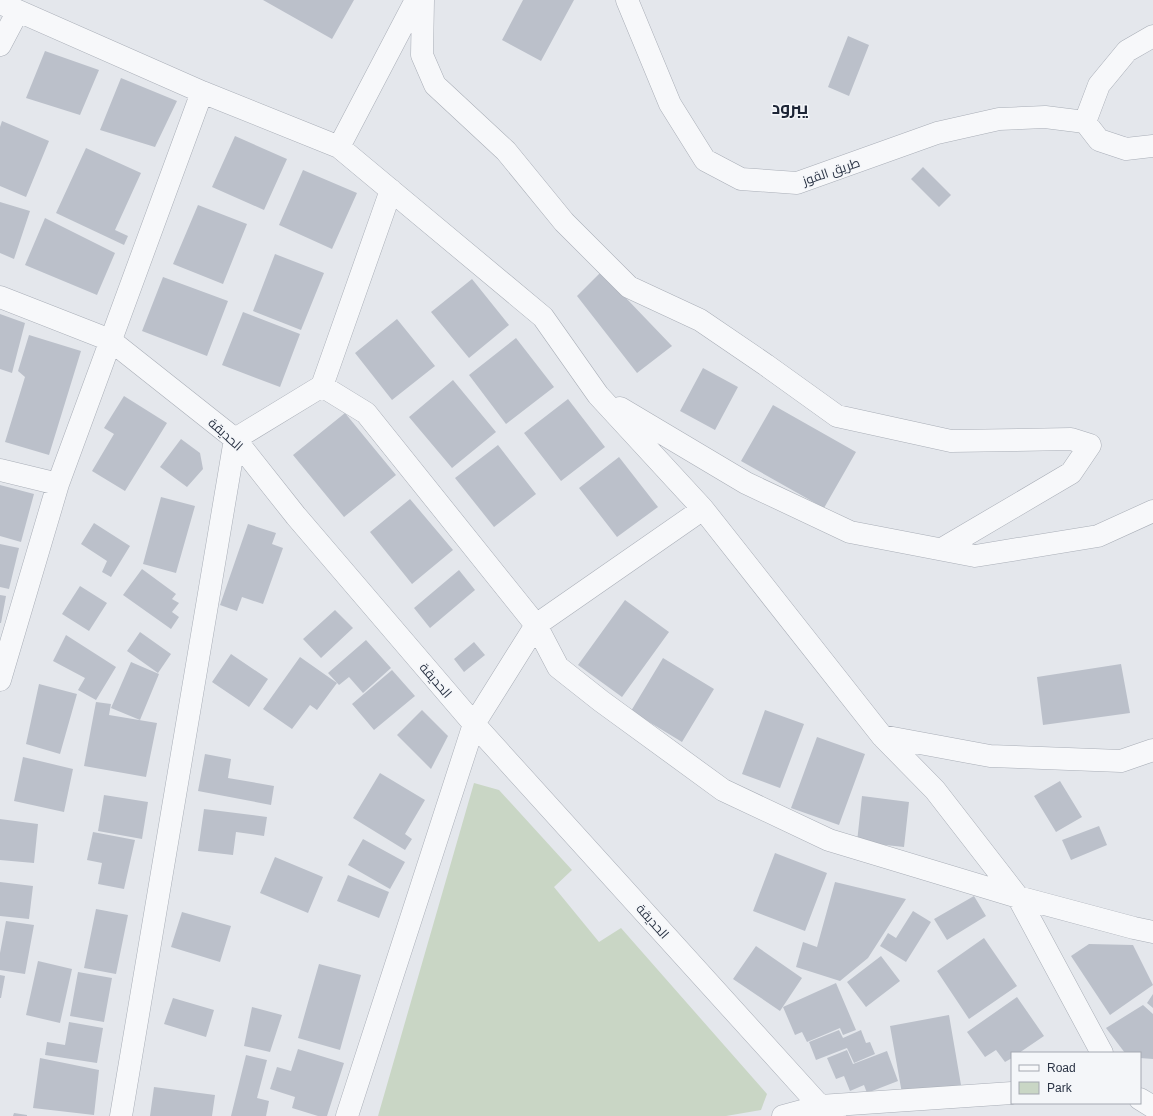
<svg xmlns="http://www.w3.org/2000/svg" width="1153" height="1116" font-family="Helvetica,Cairo,sans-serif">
	<rect width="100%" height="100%" fill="#e4e7ec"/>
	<path fill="#c9d6c5" d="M474 783 499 790 572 870 554 887 599 942 621 928 767 1094 761 1110 726 1116H378Z"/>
	<path fill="#bbc0ca" d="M263 0H354L332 39Z
		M523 0H574L541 61 502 40Z
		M848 36 869 45 849 96 828 87Z
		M45 51 99 70 80 115 26 98Z
		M121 78 177 101 155 147 100 130Z
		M2 121 49 141 26 197 0 186V127Z
		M235 136 287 159 264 210 212 187Z
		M86 148 141 173 115 230 128 236 124 245 56 213Z
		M923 167 951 195 939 207 911 179Z
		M303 170 357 193 332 249 279 225Z
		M0 202 30 211 14 259 0 253Z
		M198 205 247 224 223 284 173 264Z
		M45 218 115 253 97 295 25 265Z
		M275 254 324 273 301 330 253 311Z
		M601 272 672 346 637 373 577 296Z
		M163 277 228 301 207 356 142 331Z
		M472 279 509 325 469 358 431 312Z
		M243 312 300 334 280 387 222 365Z
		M0 314 25 323 12 373 0 369Z
		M397 319 435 366 392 400 355 353Z
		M29 335 81 351 49 455 5 442 25 377 18 371Z
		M516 338 554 387 506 424 469 375Z
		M703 368 738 387 715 430 680 411Z
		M453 380 496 432 452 468 409 417Z
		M124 396 167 423 125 491 92 471 114 434 104 428Z
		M568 399 605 447 561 481 524 433Z
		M773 405 856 452 824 508 741 461Z
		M345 413 396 475 344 517 293 455Z
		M181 439 200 453 203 469 187 487 160 467Z
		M498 445 536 494 494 527 455 478Z
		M619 457 658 507 617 537 579 488Z
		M0 485 34 494 21 542 0 536Z
		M161 497 195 506 176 573 143 564Z
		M410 499 453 550 412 584 370 532Z
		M94 523 130 546 111 577 102 572 107 561 81 544Z
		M248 524 276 533 272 544 283 548 263 604 242 597 237 611 220 605Z
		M0 544 19 548 9 589 0 587Z
		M142 569 176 594 172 599 179 603 172 612 179 617 171 629 123 595Z
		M459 570 475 590 430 628 414 608Z
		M80 586 107 603 89 631 62 614Z
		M0 595 6 596 1 623H0Z
		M625 600 669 632 622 697 578 665Z
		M335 610 353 628 321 658 303 639Z
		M140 632 171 654 158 673 127 651Z
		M66 635 116 667 96 700 78 690 85 678 53 661Z
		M366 640 391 668 363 693 349 677 339 685 328 673Z
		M474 642 485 655 464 672 454 659Z
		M231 654 268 679 249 707 212 682Z
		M300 657 337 683 317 710 310 705 292 729 263 709Z
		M663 658 714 689 682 742 631 711Z
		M131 662 159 674 140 720 111 708Z
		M1121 664 1130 713 1043 725 1037 677Z
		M392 670 415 696 374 730 352 704Z
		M39 684 77 694 60 754 26 744Z
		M96 702 111 704 109 715 157 723 146 777 84 766Z
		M422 710 448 736 431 769 397 735Z
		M765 710 804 724 780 788 742 774Z
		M817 737 865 754 839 825 791 808Z
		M205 754 231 759 228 778 274 786 271 805 198 791Z
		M23 757 73 769 64 812 14 801Z
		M380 773 425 800 405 834 412 839 405 850 353 818Z
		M1060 781 1082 817 1056 832 1034 796Z
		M104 795 148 802 142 839 98 831Z
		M862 796 909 802 904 847 857 842Z
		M204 809 267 817 264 836 236 832 233 855 198 851Z
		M0 819 38 824 34 863 0 860Z
		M1099 826 1107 845 1071 860 1062 840Z
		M93 832 135 840 124 889 98 884 102 863 87 860Z
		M363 839 405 862 390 889 348 865Z
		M775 853 827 873 805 931 753 911Z
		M275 857 323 877 308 913 260 893Z
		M348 875 389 892 379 918 337 901Z
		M0 882 33 886 29 919 0 916Z
		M835 882 906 899 868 958 840 981 796 967 803 942 817 947Z
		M974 896 986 916 947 940 934 919Z
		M96 909 128 915 116 974 84 968Z
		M913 911 931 922 906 962 880 946 888 933 896 938Z
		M182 912 231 926 220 962 171 947Z
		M6 921 34 925 25 974 0 970V953Z
		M984 938 1017 986 969 1019 937 971Z
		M1089 944 1133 945 1153 985 1110 1015 1071 956Z
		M756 946 802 978 780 1011 733 979Z
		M881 956 900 981 866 1007 847 982Z
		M38 961 72 969 60 1023 26 1015Z
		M319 964 361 975 340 1050 298 1038Z
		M78 972 112 978 104 1022 70 1016Z
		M0 975 5 976 1 998H0Z
		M836 983 856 1030 843 1035 840 1028 807 1042 802 1032 795 1035 783 1007Z
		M1153 994V1008L1147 1003Z
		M1017 997 1044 1036 1019 1053H1012V1058L1005 1062 996 1050 985 1057 967 1032Z
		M173 998 214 1010 206 1037 164 1024Z
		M1143 1005 1153 1014V1059L1140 1058V1053H1125L1106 1028Z
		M252 1007 282 1015 270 1052 244 1046Z
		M949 1015 961 1085 903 1099 890 1026Z
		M69 1022 103 1028 97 1063 45 1055 47 1042 65 1045Z
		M839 1030 843 1038 861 1030 866 1043 870 1042 875 1054 854 1063 847 1048 816 1060 809 1042Z
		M298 1049 344 1063 327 1116H318L292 1108 295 1097 270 1089 277 1067 291 1071Z
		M847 1050 853 1064 887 1051 898 1081 867 1093 864 1085 850 1091 844 1076 836 1079 827 1058Z
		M246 1055 267 1060 257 1098 269 1101 266 1116H231Z
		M40 1058 99 1070 94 1115 33 1108Z
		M154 1087 215 1095 212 1116H150Z
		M14 1113 27 1115V1116H13Z"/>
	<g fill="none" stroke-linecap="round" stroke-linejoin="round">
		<g stroke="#a9aeb7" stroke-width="23">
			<path id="minor" d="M423 0 422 55 435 85 506 151 564 222 629 287 700 320 766 365 837 416 951 441 1071 439 1090 445 1071 473 942 549
				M627 0 670 104 705 160 741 179 797 183 937 133 999 119 1045 117 1085 122 1099 140 1126 149 1153 146
				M0 3 202 92 339 147 543 317 598 395 703 509 882 736 935 790 1018 897 1102 1053
				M0 45 18 11
				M1085 122 1099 85 1127 51 1153 36
				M339 147 416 0
				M0 297 110 340 235 439 296 516 474 724 820 1106 835 1116
				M322 386 366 413 536 625 558 667 601 701 723 790 829 840 1018 897 1134 928 1153 932
				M620 408 746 483 850 532 975 556 1098 536 1153 511
				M0 470 58 484
				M0 680 58 484 202 92
				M882 736 990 756 1121 761 1153 750
				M1140 1099 1153 1107
				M121 1116 235 439 322 386 391 190
				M347 1116 474 724 536 625 703 509
				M783 1116 820 1106 1012 1093"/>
		</g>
		<use href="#minor" stroke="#f7f8fa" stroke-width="22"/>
	</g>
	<g text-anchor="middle" stroke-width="3" stroke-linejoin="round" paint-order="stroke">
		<g font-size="13" fill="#2b3445" stroke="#f4f6f9">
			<text transform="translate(831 171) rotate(-19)" y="5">طريق القوز</text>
			<text transform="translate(226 434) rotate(42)" y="5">الحديقة</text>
			<text transform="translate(436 680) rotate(49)" y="5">الحديقة</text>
			<text transform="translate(653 921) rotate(48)" y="5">الحديقة</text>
		</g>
		<g font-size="17" font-weight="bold" fill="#1d2536" stroke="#f4f6f9">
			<text x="790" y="114">يبرود</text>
		</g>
	</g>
	<rect x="1011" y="1052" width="130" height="52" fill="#f4f6f9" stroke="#a4a8b1"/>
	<rect x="1019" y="1065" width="20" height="6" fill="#f7f8fa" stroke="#a4a8b1"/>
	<text x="1047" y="1072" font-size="12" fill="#2b3445">Road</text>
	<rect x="1019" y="1082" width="20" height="12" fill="#c9d6c5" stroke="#a4a8b1"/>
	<text x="1047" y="1092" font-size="12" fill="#2b3445">Park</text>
</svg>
